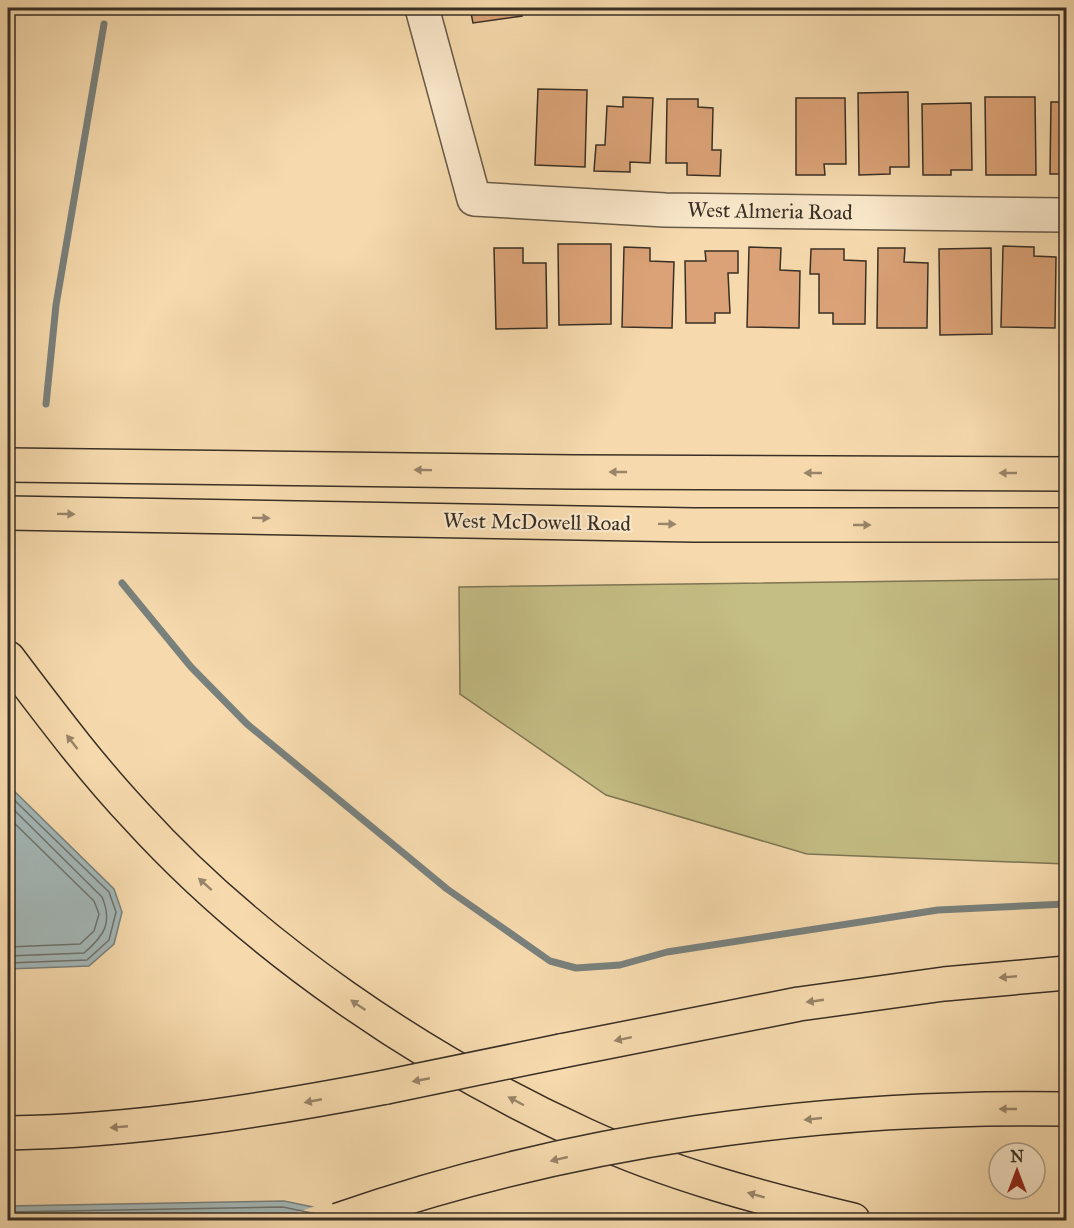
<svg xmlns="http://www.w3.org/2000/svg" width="1074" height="1228" font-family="'IM FELL Great Primer',serif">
	<rect width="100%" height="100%" fill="#f6daad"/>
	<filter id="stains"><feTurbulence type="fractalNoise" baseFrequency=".00333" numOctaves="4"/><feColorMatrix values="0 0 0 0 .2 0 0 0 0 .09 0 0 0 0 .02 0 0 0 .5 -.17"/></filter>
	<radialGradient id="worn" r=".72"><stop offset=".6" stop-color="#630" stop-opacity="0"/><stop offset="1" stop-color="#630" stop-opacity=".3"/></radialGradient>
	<path fill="#c4bd84" stroke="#7e7654" stroke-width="1.5" d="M1066 579V864L807 854 606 795 460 694 459 587Z"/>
	<path fill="#a3b7b7" stroke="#79817d" stroke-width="1.5" d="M8 785 114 889 122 912 114 944 89 966 8 969Z
		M284 1201 342 1213 349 1220H8V1206Z"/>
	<path fill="#f6daad" d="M318 1205 343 1210 352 1220H276Z"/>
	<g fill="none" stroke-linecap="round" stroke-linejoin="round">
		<path stroke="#6e736e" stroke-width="1.5" d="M8 794 109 892 116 912 109 940 87 960 8 963
			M8 804 102 897C113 923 104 936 84 953L8 956
			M8 817 94 901 99 914 94 931 80 944 8 947
			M8 1212 283 1207 321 1215
			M8 1219 282 1215 311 1220"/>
		<path stroke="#79817d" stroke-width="7" d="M46 404 56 305 104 24
			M122 583 191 667 247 724 447 889 550 961 576 968 620 965 667 952 938 910 1066 904"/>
	</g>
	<path fill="#daa276" stroke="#392f25" stroke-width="1.5" d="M470 8H521L522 16 473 23Z
		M538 89 587 90 585 167 535 165Z
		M908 92 909 167H890V174L859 175 858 93Z
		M623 97 653 98 650 163 630 162V172L594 171 596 145H605L607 106 623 107Z
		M985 97H1035L1036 175H986Z
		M796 98H845L846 164H824L825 175H796Z
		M1066 98V174H1050L1051 102H1066Z
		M667 99H698V107L713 108 712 150H721L720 176 687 175V163H666Z
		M971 103 972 170H951V175H923L922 104Z
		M558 244H611V324L559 325Z
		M1003 246 1034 247V256L1056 257 1055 328 1001 327Z
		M624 247 650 248V261L674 262 672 328 622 327Z
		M749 247 781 248 780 270 800 271 799 328 747 327Z
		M494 248H523V263H546L547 328 496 329Z
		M878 248H905L904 262 928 263 927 328H877Z
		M991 248 992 334 940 335 939 249Z
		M811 249H844V260L866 261 865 324H833V313H819V274H810Z
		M705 251H738V273H728L730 313H715V323H686L685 261H706Z"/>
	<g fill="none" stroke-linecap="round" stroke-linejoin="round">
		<g stroke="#685a47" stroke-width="36">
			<path id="minor" d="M422 8 474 199 665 210 1066 215"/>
		</g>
		<g stroke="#392f25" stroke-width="36">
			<path id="major" d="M8 465 574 472 1066 474
				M8 513 694 525H1066
				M561 1051 799 1004 944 984 1066 973
				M8 1133C135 1131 261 1111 386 1087"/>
		</g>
		<g stroke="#392f25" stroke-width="36">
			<path id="highway" d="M8 658C49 712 89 766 136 816 256 948 423 1061 585 1135 669 1174 764 1199 853 1220"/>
		</g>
		<use href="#minor" stroke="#f9e7ca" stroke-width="33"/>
		<use href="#major" stroke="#f6daad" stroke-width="33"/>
		<use href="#highway" stroke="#f6daad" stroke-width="33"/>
		<g stroke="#392f25" stroke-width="36" stroke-linecap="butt">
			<path id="major-bridge" d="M386 1087 561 1051"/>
		</g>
		<g stroke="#392f25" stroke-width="36" stroke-linecap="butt">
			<path id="highway-bridge" d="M338 1220C570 1139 821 1105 1066 1109"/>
		</g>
		<use href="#major-bridge" stroke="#f6daad" stroke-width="33"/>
		<use href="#highway-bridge" stroke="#f6daad" stroke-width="33"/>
	</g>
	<defs><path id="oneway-solid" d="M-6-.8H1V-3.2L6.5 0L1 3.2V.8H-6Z" transform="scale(1.5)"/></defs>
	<g fill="#988469">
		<use href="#oneway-solid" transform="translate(423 470) rotate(-179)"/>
		<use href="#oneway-solid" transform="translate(618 472) rotate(-180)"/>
		<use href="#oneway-solid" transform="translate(813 473) rotate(-180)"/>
		<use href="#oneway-solid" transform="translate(1008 473) rotate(-180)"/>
		<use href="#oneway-solid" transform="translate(66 514) rotate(1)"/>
		<use href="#oneway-solid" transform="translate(261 518) rotate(1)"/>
		<use href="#oneway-solid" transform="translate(667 524) rotate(1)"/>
		<use href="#oneway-solid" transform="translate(862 525)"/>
		<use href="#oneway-solid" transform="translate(72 742) rotate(-128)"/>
		<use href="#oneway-solid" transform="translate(205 884) rotate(-138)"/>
		<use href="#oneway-solid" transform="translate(1008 977) rotate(175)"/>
		<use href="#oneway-solid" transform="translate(815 1001) rotate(172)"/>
		<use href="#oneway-solid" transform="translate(358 1005) rotate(-146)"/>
		<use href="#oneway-solid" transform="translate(623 1039) rotate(168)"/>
		<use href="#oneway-solid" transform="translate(421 1080) rotate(169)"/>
		<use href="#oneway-solid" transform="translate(313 1101) rotate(169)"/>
		<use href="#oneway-solid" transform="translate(516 1101) rotate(-152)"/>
		<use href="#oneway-solid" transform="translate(1008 1109) rotate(180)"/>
		<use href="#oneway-solid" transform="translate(813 1119) rotate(174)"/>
		<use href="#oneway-solid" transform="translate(119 1127) rotate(175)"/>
		<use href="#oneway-solid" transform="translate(559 1159) rotate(167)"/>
		<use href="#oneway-solid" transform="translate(756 1195) rotate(-164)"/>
	</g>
	<g text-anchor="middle" stroke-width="4.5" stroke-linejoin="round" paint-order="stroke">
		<g font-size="21" fill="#392f25" stroke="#f9e7ca">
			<text transform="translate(770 211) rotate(1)" y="7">West Almeria Road</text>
			<text transform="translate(537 522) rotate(1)" y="7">West McDowell Road</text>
		</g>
	</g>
	<rect width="1074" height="1228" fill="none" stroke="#f6daad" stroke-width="30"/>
	<rect x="9" y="9" width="1056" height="1210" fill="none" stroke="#392f25" stroke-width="3"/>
	<rect x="15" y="15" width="1044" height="1198" fill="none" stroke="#392f25" stroke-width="1.5"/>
	<g transform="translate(1017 1171)"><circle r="28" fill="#f9e7ca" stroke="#ac9d88" stroke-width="1.5"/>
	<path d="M0-4.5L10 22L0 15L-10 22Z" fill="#8f2418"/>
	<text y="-9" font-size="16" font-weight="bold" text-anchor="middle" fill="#392f25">N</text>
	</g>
	<rect width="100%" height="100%" filter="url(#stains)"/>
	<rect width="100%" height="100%" fill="url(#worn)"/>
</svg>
